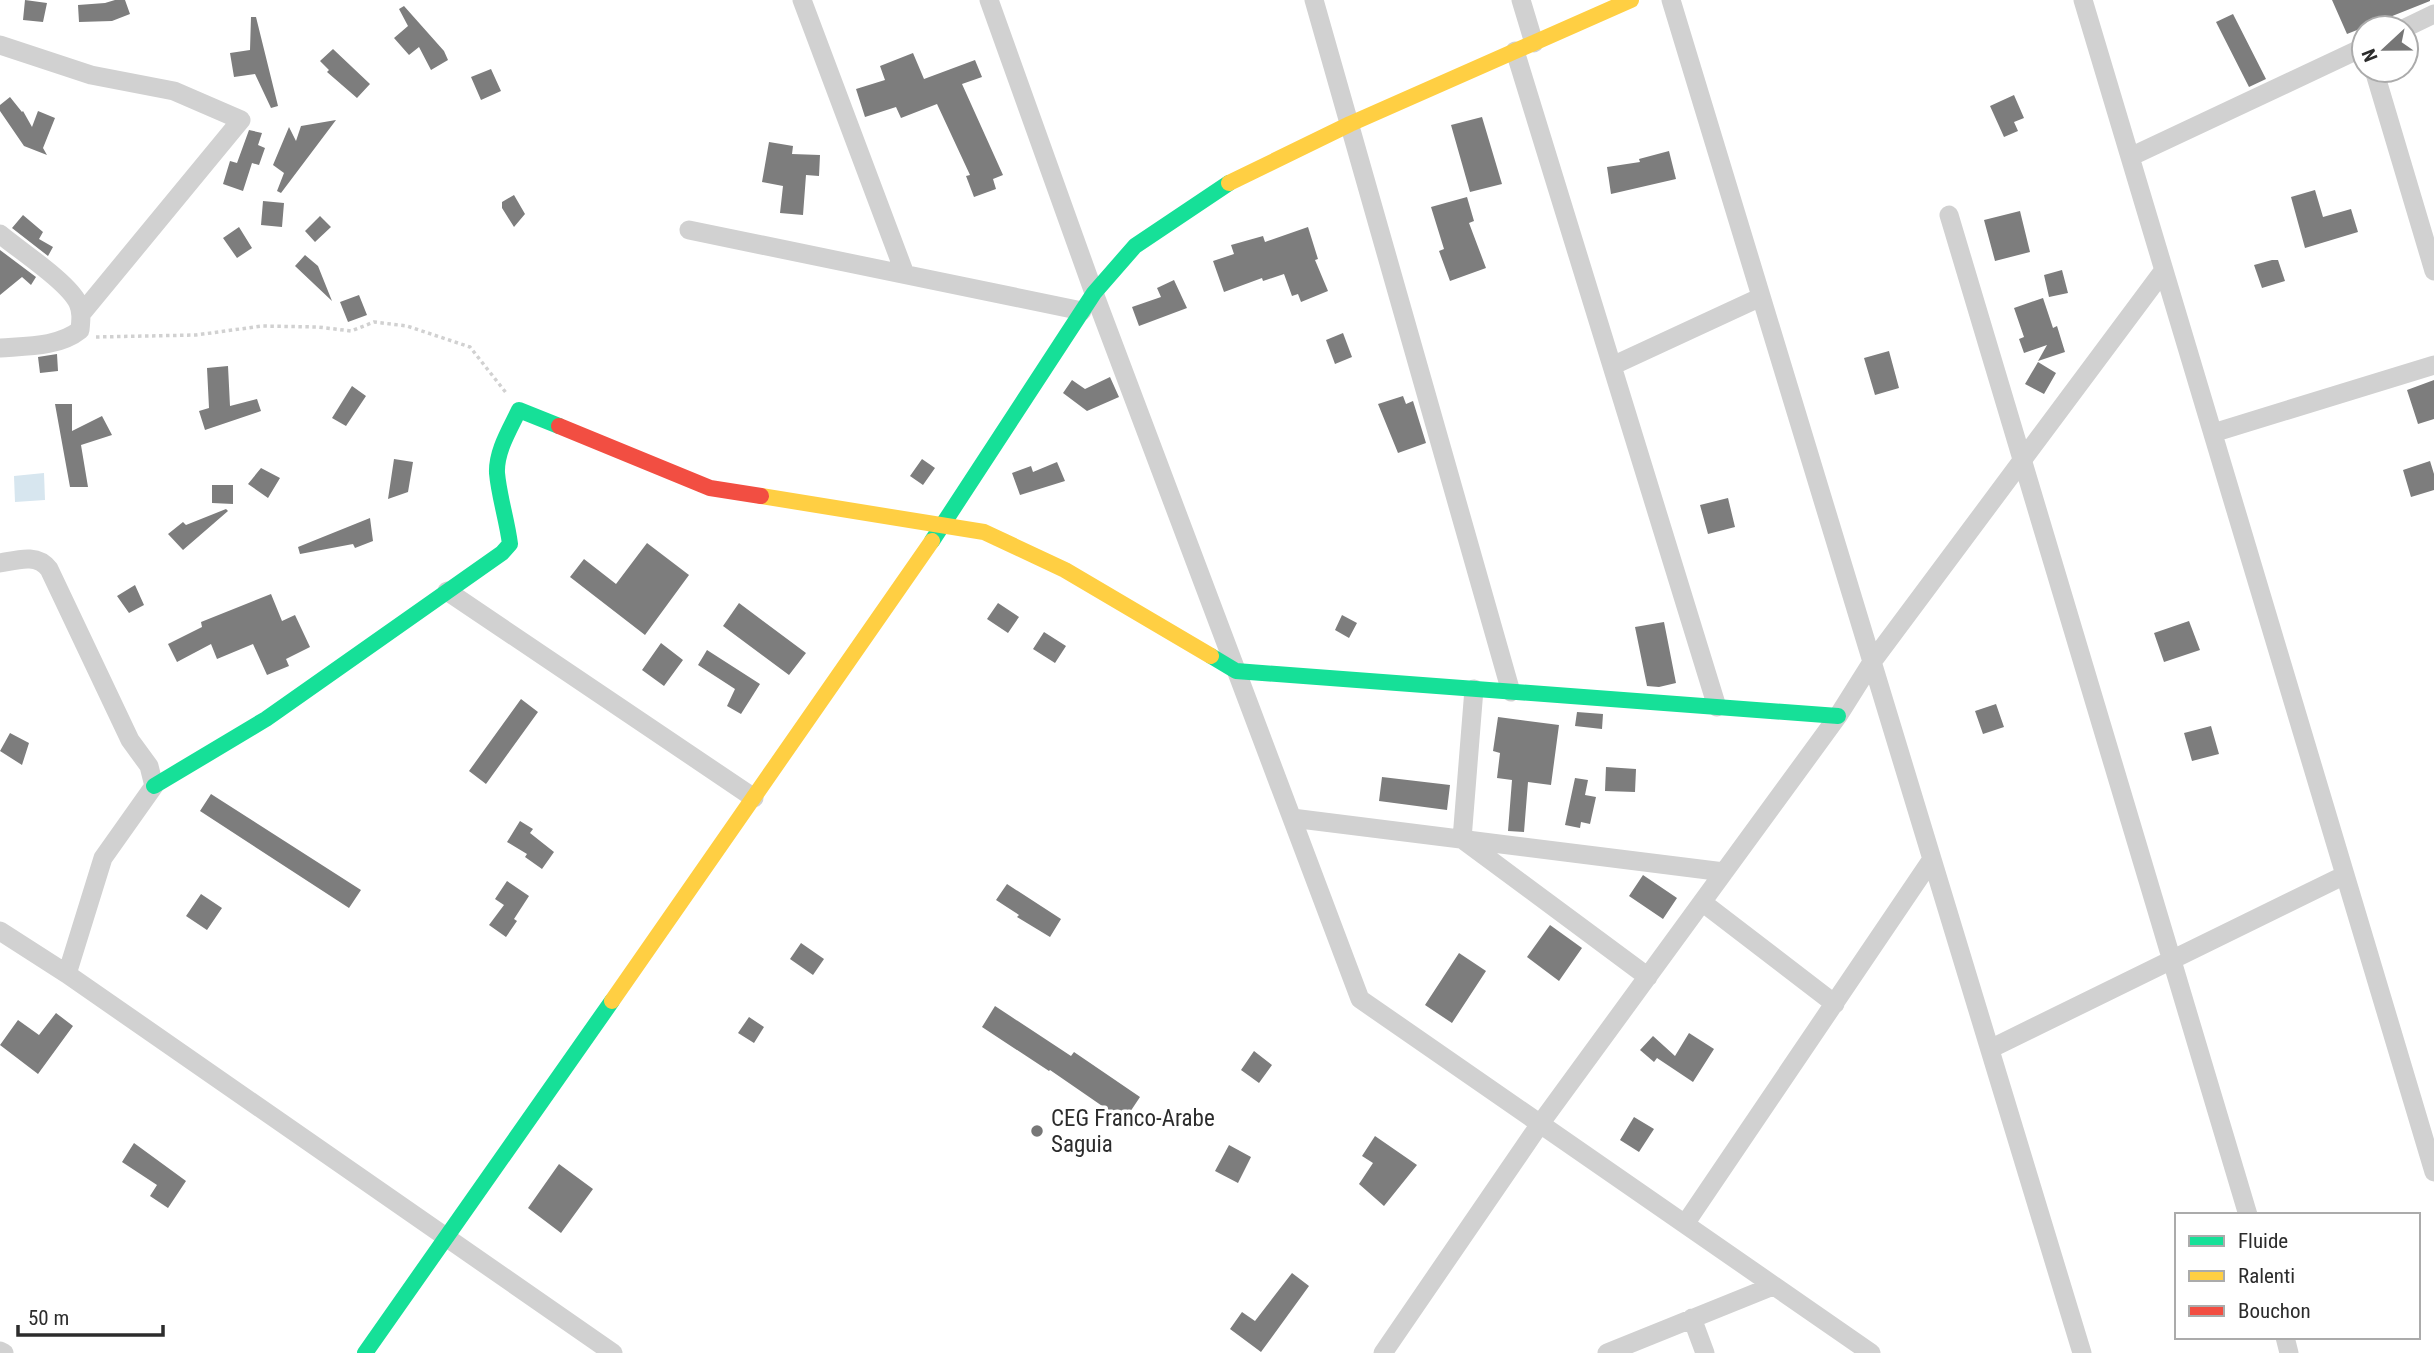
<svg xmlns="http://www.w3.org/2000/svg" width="2434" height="1353" font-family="'Roboto Condensed',sans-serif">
	<rect width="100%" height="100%" fill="#fff"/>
	<path fill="#d7e6ef" d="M44 473 45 500 15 502 14 476Z"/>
	<path fill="#7d7d7d" d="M25 0 47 3 43 22 23 20Z
		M115 0H125L130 14 112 21 79 22 78 5 105 3Z
		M2332 0H2430V1L2347 34Z
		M404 6 444 51 448 60 431 70 419 47 409 55 394 38 408 26 399 9Z
		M2233 14 2266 79 2249 87 2216 22Z
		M251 17H256L278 106 271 108 255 74 234 77 230 53 250 50Z
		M333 49 370 84 357 98 327 72 329 70 320 61Z
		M913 53 924 79 975 60 982 77 962 84 1003 175 993 179 996 189 974 197 966 176 970 175 937 104 901 118 896 107 865 117 856 89 885 80 880 66Z
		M491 69 501 91 481 100 471 77Z
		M2014 95 2024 118 2014 122 2018 131 2004 137 1990 106Z
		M10 97 22 112 23 111 32 127 38 111 55 118 43 148 47 155 24 146 0 111V105Z
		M1482 117 1502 184 1470 192 1451 125Z
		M336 120 281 193 277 191 284 173 273 165 289 127 296 141 301 126Z
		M249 130 262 133 258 145 265 148 259 165 252 163 243 191 223 184 230 161 237 163Z
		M769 142 793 146 792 154 820 155 819 176 806 175 803 215 780 213 783 186 762 182Z
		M1669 151 1676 179 1611 194 1607 167 1640 162 1639 159Z
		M2315 190 2323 217 2351 209 2358 232 2305 248 2291 197Z
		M514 195 525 214 514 227 502 208V202Z
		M1467 197 1474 221 1469 223 1486 268 1450 281 1439 251 1444 249 1431 207Z
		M263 201 284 203 282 227 261 225Z
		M2020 211 2030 252 1995 261 1984 220Z
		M23 215 43 232 39 239 53 247 48 256 12 228Z
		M320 216 331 227 315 242 305 231Z
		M239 227 252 248 237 258 223 238Z
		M1308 227 1318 259 1315 260 1328 291 1301 302 1298 294 1292 296 1284 274 1263 281 1262 278 1224 292 1213 261 1234 254 1231 245 1263 236 1265 242Z
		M0 250 36 277 31 285 22 277 0 295Z
		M305 255 318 266 332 301 295 266Z
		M2272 260H2278L2285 281 2262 288 2254 265Z
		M2062 270 2068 293 2049 297 2044 275Z
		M1174 280 1187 308 1139 326 1132 307 1161 297 1157 288Z
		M359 295 367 315 348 322 340 302Z
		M2043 298 2053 328 2057 326 2065 352 2038 361 2047 345 2024 353 2019 339 2024 337 2014 308Z
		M1343 333 1352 357 1335 364 1326 340Z
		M1889 351 1899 388 1875 395 1864 358Z
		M57 354 58 371 40 373 38 357Z
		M2038 362 2056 373 2044 394 2025 384Z
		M228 366 230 406 257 399 261 411 205 430 199 411 209 408 207 368Z
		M1110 377 1119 397 1087 411 1063 393 1072 380 1085 389Z
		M2434 380V419L2418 424 2407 390Z
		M352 386 366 396 346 426 332 418Z
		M1403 396 1406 404 1413 401 1426 443 1398 453 1378 404Z
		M55 404H72V431L102 416 112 435 81 445 88 487H70Z
		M394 459 413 462 408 492 388 499Z
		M922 459 935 468 923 485 910 476Z
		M2430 461 2434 474V490L2411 497 2403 470Z
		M1057 462 1065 481 1020 495 1012 473 1031 466 1033 472Z
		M261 468 280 478 268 498 248 484Z
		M212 485H233V504L212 503Z
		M1728 498 1735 527 1708 534 1700 505Z
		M226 509 228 511 183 550 168 534 183 522 186 525Z
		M370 518 373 541 355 548 353 544 300 554 298 547Z
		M647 543 689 575 645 635 570 577 584 559 616 584Z
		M135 585 144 605 129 613 117 596Z
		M271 594 282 621 295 615 310 647 286 659 289 666 267 675 253 644 217 659 211 644 177 662 168 644 202 627 201 622Z
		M739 603 806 653 789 675 723 626Z
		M998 603 1019 617 1008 633 987 619Z
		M1342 615 1357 623 1349 638 1335 630Z
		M2189 621 2200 650 2164 662 2154 633Z
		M1664 622 1676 683 1659 687 1647 686 1635 627Z
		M1044 632 1066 646 1055 663 1033 649Z
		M661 643 683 660 664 686 642 670Z
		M707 650 760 684 741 714 727 706 735 689 698 665Z
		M521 699 538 712 486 784 469 771Z
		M1996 704 2004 727 1983 734 1975 711Z
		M1577 712 1603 714 1602 729 1575 726Z
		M1498 717 1559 725 1551 785 1528 782 1524 832 1508 831 1512 780 1497 778 1500 753 1493 751Z
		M2211 726 2219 754 2192 761 2184 733Z
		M10 733 29 743 22 765 0 751Z
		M1606 767 1636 769 1635 792 1605 791Z
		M1382 777 1450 785 1447 810 1379 801Z
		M1575 778 1588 780 1585 795 1596 797 1590 824 1581 822 1580 828 1565 825Z
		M211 794 361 890 349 908 200 811Z
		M520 821 533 829 530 833 554 852 542 869 525 857 527 854 507 842Z
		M1643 875 1677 898 1663 919 1629 896Z
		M507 881 529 896 514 919 517 921 506 937 489 925 504 905 495 899Z
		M1007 884 1061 919 1050 937 1017 917 1019 915 996 900Z
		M201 894 222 908 207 930 186 916Z
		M1550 925 1582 948 1559 981 1527 957Z
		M801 943 824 959 813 975 790 959Z
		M1459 953 1486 971 1452 1023 1425 1005Z
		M995 1006 1071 1056 1074 1052 1140 1097 1124 1121 1050 1070 1049 1071 982 1027Z
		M56 1013 73 1026 38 1074 0 1045 18 1020 39 1035Z
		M749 1017 764 1027 754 1043 738 1033Z
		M1689 1033 1714 1049 1693 1082 1657 1058 1654 1062 1640 1050 1653 1036 1675 1056Z
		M1254 1051 1272 1065 1259 1083 1241 1070Z
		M1634 1117 1654 1129 1639 1152 1620 1140Z
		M1375 1136 1417 1165 1384 1206 1359 1184 1373 1163 1362 1156Z
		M134 1143 186 1181 168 1208 150 1196 157 1185 122 1162Z
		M1229 1145 1251 1157 1238 1183 1215 1171Z
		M559 1164 593 1189 561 1233 528 1208Z
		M1292 1273 1309 1286 1261 1352 1230 1329 1242 1312 1255 1321Z"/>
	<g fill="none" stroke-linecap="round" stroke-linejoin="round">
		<path stroke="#d1d1d1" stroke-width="3.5" stroke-dasharray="3.5 3.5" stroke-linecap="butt" d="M96 337 196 335 262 326 318 327 351 331 374 322 407 326 470 347 507 394"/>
		<path stroke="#d1d1d1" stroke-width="19" d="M802 0 905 274
			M989 0 1094 293 1360 999 1871 1353
			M1314 0 1511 692
			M1521 0 1534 43
			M1671 0 2082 1353
			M2083 0 2434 1172
			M2405 28 2434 14
			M0 45 91 75 174 91 241 120 82 313
			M1515 51 1717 707
			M2374 70 2434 271
			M2130 157 2364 47
			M1949 215 2248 1215
			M689 230 1082 311
			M0 234C19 250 68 282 78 303 82 312 81 320 80 330 59 347 26 346 0 348
			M1612 366 1761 297
			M2213 433 2434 365
			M0 563C17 560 37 553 49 569L130 740 149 766 154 786 103 858 67 974
			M447 591 754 798
			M1474 689 1462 839 1648 977
			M1292 818 1724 872
			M1702 902 1835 1004
			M0 931 67 974 613 1353
			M1990 1049 2345 875
			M1685 1224 1932 859
			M1692 1318 1705 1353
			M2285 1337 2289 1353
			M0 1351 4 1353
			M1383 1353 1540 1124 1838 716 1872 662 2164 270
			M1607 1353 1773 1286"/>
		<path stroke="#16e098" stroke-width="16" d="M932 541 1094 293 1135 246 1229 183
			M1211 656 1236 671 1838 716
			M154 786 266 719 502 553 510 544C507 520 499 496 497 473 496 451 510 429 519 410L559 426
			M365 1353 612 1001"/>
		<path stroke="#ffcf43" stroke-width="16" d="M1229 183 1350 124 1631 0
			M761 496 984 532 1065 570 1211 656
			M612 1001 932 541"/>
		<path stroke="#f24e42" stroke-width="16" d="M559 426 710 488 761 496"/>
	</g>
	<circle fill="#767676" stroke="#fff" stroke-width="2.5" cx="1037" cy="1131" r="7"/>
	<g text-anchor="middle" stroke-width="7" stroke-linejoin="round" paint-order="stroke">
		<g font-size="23" fill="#2c2c2c" stroke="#fff" text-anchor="start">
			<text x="1051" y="1126">CEG Franco-Arabe<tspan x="1051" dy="26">Saguia</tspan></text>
		</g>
	</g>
	<rect x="2175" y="1213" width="245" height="126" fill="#ffffff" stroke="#ababab" stroke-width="2"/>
	<rect x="2189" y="1236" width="35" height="10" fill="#16e098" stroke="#ababab" stroke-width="2"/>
	<text x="2238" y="1248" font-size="21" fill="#2c2c2c">Fluide</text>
	<rect x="2189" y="1271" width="35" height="10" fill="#ffcf43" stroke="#ababab" stroke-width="2"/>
	<text x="2238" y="1283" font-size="21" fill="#2c2c2c">Ralenti</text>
	<rect x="2189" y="1306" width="35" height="10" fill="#f24e42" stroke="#ababab" stroke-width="2"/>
	<text x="2238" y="1318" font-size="21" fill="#2c2c2c">Bouchon</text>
	<g transform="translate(2385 49) rotate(248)"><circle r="33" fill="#ffffff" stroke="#ababab" stroke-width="2"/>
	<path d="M0-5L12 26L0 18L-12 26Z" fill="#767676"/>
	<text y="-10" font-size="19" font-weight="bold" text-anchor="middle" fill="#2c2c2c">N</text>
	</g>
	<path d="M18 1325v10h145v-10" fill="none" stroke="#2c2c2c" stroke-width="3.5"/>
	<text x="28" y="1325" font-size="21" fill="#2c2c2c" stroke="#ffffff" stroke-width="5" paint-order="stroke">50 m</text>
</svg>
